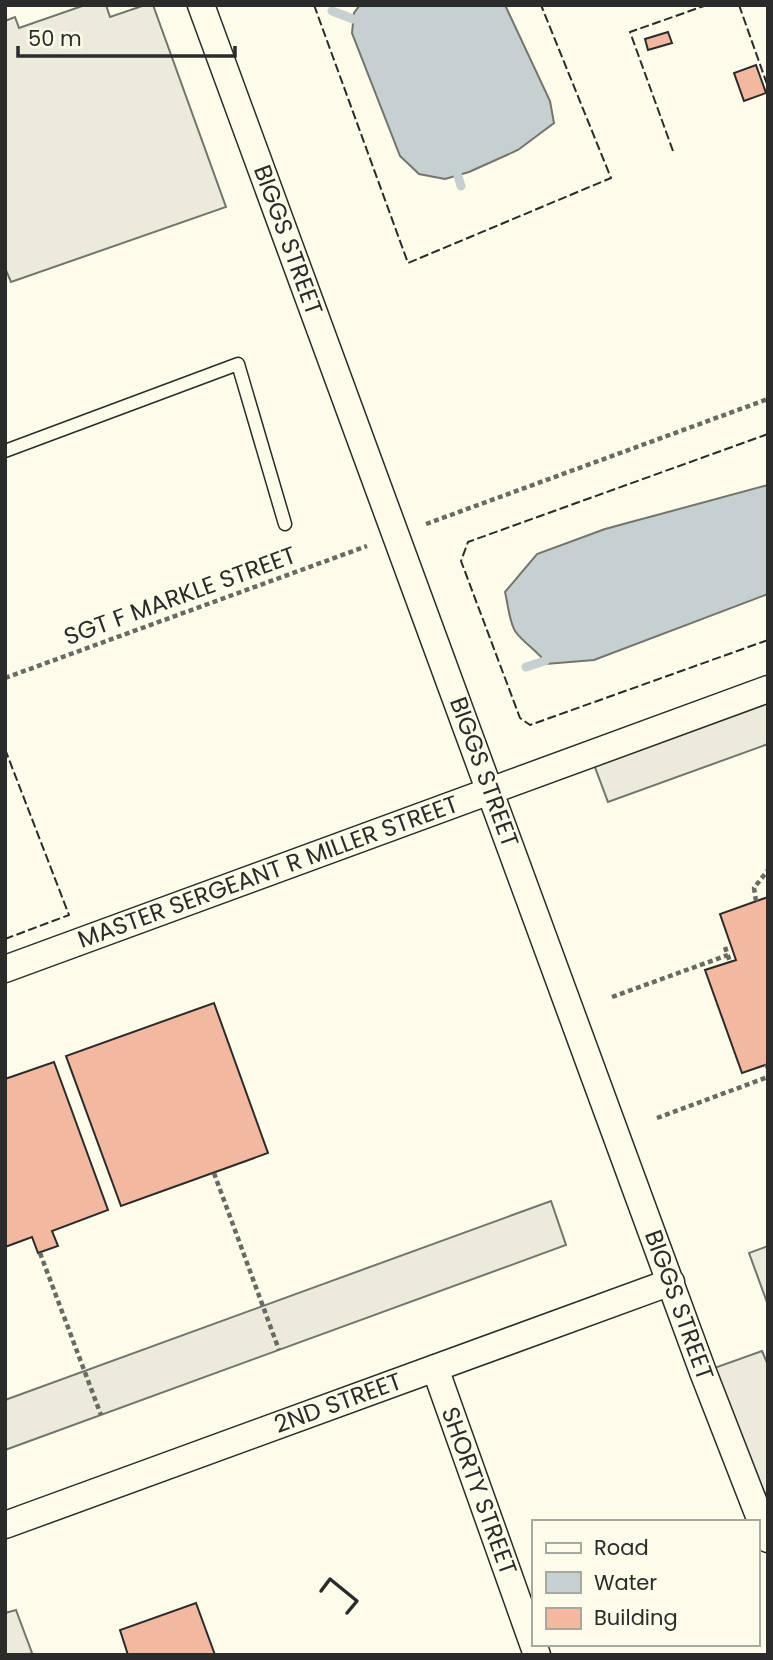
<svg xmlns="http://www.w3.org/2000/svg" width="773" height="1660" font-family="Poppins,sans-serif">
	<rect width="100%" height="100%" fill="#fdfbea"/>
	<path fill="#eceadb" stroke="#74746e" stroke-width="2" d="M85 5H106L110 17 145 5H153L226 207 11 282 5 268V21L15 17 19 28Z
		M768 689V744L608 802 590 754Z
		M551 1201 566 1245 5 1450V1400Z
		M768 1246V1305L749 1253Z
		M762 1351 768 1365V1492L751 1499 703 1372Z
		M16 1610 32 1653 27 1655H5V1613Z"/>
	<path fill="#c7d0d0" stroke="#74746e" stroke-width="2" d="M360 5H505L550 101 554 123 518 150 469 172 445 179 419 174 400 156 352 33 354 13Z
		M768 485V594L594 660 546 664C543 655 523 643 515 631 509 621 508 604 505 592L537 554 605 529Z"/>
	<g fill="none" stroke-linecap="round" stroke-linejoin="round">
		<path stroke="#c7d0d0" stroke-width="9" d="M332 11 353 19
			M458 176 461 186
			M526 667 545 661"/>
	</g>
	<path fill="#f2b8a0" stroke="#2b2b2b" stroke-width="2" d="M668 32 672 43 648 50 645 39Z
		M756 65 766 93 744 101 734 73Z
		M768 897V1064L742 1073 705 970 736 960 720 914Z
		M214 1003 268 1153 121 1206 66 1056Z
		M54 1062 108 1210 52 1231 58 1246 38 1253 32 1237 5 1247V1079Z
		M196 1603 215 1655H128L120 1630Z"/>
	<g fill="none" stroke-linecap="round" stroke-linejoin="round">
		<g stroke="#2b2b2b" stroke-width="15">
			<path id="lane" d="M5 451 238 364 285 524"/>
		</g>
		<g stroke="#2b2b2b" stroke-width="29">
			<path id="street" d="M201 5 703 1372 768 1539
				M5 969 768 689
				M435 1368 537 1655
				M5 1525 671 1282"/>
		</g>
		<path stroke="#6a6964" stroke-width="4.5" stroke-dasharray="5 3.5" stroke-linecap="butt" d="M426 524 768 399
			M5 678 367 546
			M756 901 754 888 768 870
			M725 947 730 962
			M612 997 728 955
			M766 1064 768 1068
			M657 1118 768 1077
			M214 1173 279 1350
			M40 1253 101 1415"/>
		<use href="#lane" stroke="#fdfbea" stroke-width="12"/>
		<use href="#street" stroke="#fdfbea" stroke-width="26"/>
		<path stroke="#2b2b2b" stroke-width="2" stroke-dasharray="9 3.5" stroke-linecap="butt" d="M314 5 408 263 611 178 541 5
			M739 5 768 87
			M673 151 630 32 704 6
			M768 434 468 542 461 561 520 718 530 725 768 640
			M5 749 69 915 5 939"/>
		<path stroke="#2b2b2b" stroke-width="3.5" d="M321 1591 330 1579 357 1601 347 1613"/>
	</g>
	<g text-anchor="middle" stroke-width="5" stroke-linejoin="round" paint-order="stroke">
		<g font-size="24" fill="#2b2b2b" stroke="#fdfbea">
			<text transform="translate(288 240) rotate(70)" y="8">BIGGS STREET</text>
			<text transform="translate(180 596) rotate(-20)" y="8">SGT F MARKLE STREET</text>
			<text transform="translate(484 772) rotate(70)" y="8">BIGGS STREET</text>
			<text transform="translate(268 872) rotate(-20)" y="8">MASTER SERGEANT R MILLER STREET</text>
			<text transform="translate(679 1305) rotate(70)" y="8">BIGGS STREET</text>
			<text transform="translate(338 1403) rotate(-20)" y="8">2ND STREET</text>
			<text transform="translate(479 1491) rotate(70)" y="8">SHORTY STREET</text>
		</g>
	</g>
	<rect width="773" height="1660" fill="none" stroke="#2b2b2b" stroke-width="14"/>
	<rect x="532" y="1520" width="228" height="126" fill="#fdfbea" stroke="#a9a89e" stroke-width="2"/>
	<rect x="546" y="1543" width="35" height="10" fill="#fdfbea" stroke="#a9a89e" stroke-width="2"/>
	<text x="594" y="1555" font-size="21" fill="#2b2b2b">Road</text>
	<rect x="546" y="1572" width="35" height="21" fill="#c7d0d0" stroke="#a9a89e" stroke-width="2"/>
	<text x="594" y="1590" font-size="21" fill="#2b2b2b">Water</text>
	<rect x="546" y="1608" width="35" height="21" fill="#f2b8a0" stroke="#a9a89e" stroke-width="2"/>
	<text x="594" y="1625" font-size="21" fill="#2b2b2b">Building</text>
	<path d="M18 46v10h217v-10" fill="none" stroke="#2b2b2b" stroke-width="3.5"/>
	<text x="28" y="46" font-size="21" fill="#2b2b2b" stroke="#fdfbea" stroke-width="5" paint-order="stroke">50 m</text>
</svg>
